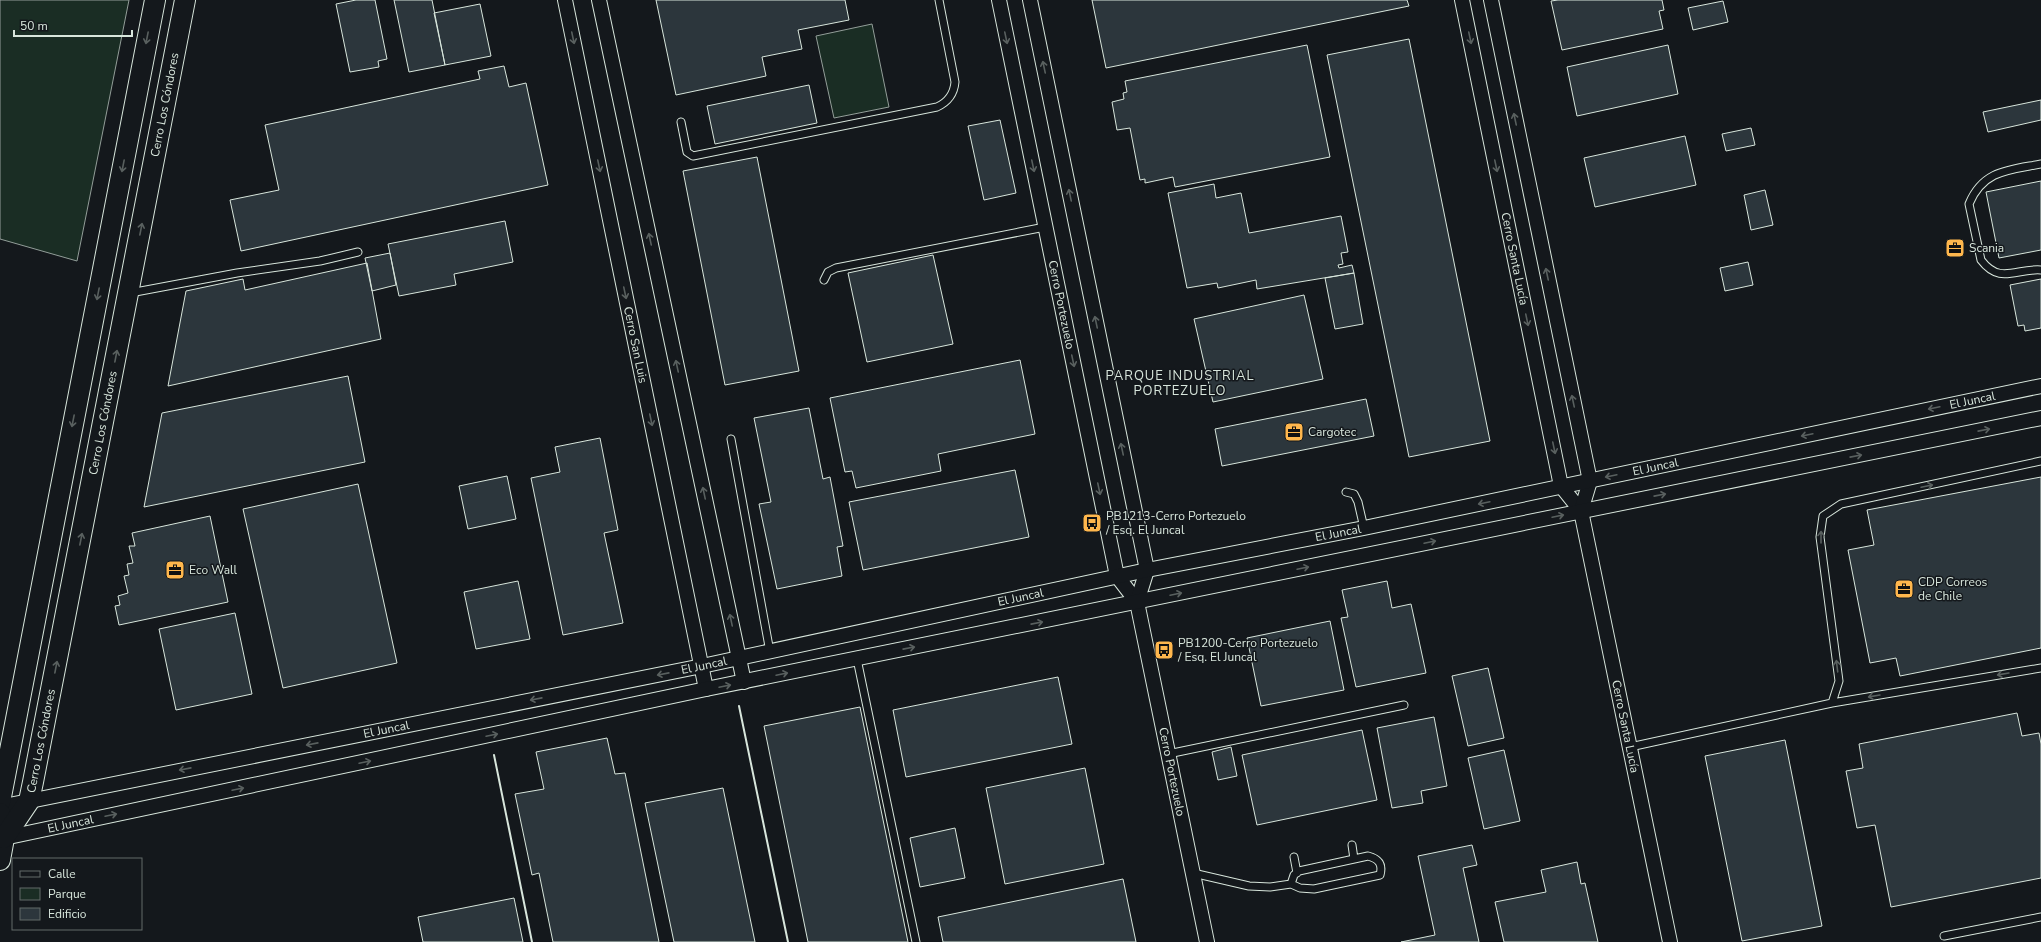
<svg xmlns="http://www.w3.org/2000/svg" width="2041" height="942" font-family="'Nunito Sans',sans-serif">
	<rect width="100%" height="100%" fill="#14181c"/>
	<path fill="#1a2d24" stroke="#939e99" d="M0 0H129L77 261 0 239Z
		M872 24 889 107 834 118 816 36Z"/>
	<path fill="#2c363c" stroke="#d8e6dc" d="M356 0H375L387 59 378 61 379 67 350 72 336 4Z
		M394 0H432L445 65 409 72Z
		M656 0H845L849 20 798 30 802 49 762 57 766 76 676 95Z
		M1092 0H1407L1409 6 1106 68Z
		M1558 0H1662L1664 10 1659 11 1663 29 1562 50 1551 1Z
		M1723 1 1728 22 1693 30 1688 8Z
		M480 4 491 56 445 65 434 13Z
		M1409 39 1490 441 1409 457 1327 55Z
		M1307 45 1330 157 1175 187 1173 177 1145 183V179L1140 180 1130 128 1117 130 1112 102 1124 99 1123 93 1127 92 1125 81Z
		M1668 45 1678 94 1577 116 1567 67Z
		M504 66 509 87 526 83 548 185 241 251 230 200 279 190 265 125 480 79 478 71Z
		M809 85 817 123 715 144 707 106Z
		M2041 100V120L1988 132 1983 112Z
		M1000 120 1016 193 984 200 968 126Z
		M1751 128 1755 145 1726 151 1722 134Z
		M1685 136 1696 185 1595 207 1584 158Z
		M757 157 799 371 725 385 683 171Z
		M2041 181V250L1999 258 1986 192Z
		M1214 184 1216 198 1241 193 1249 233 1341 216 1348 252 1341 253 1343 264 1338 265 1339 268 1352 265 1354 273 1257 289 1256 280 1218 288 1217 283 1187 288 1168 193Z
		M1765 190 1773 225 1751 230 1744 195Z
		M505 221 513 262 454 274 456 285 399 296 388 244Z
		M390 253 396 285 372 291 365 258Z
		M933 255 953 344 867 362 848 273Z
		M1748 262 1753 285 1725 291 1720 268Z
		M367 263 381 339 168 386 186 291 243 279 245 290Z
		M1354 273 1363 324 1335 329 1325 278Z
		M2041 279V328L2025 331 2024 325 2018 326 2010 285Z
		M1304 295 1323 379 1213 402 1194 319Z
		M1020 360 1035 434 938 454 941 471 856 488 852 471 845 472 830 398Z
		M348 376 365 462 144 507 162 413Z
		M1366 399 1374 436 1222 466 1215 429Z
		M809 408 823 479 830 477 843 546 837 547 842 576 777 589 759 504 771 502 754 418Z
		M600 438 618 530 604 533 623 623 563 635 531 478 560 472 555 447Z
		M1015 470 1029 537 863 570 849 502Z
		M507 476 516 519 468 529 459 486Z
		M2041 477V648L1900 676 1896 658 1870 663 1848 550 1874 545 1867 510Z
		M358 484 397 663 283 688 243 509Z
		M210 516 228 602 119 625 115 606 120 605 118 596 128 593 124 576 129 575 127 564 133 563 129 546H135L132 533Z
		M518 581 530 639 476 649 464 592Z
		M1387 581 1392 608 1411 604 1426 673 1356 687 1341 618 1348 617 1342 590Z
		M235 613 252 694 176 710 159 629Z
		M1330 621 1344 690 1261 706 1247 638Z
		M1488 668 1504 738 1468 746 1452 676Z
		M1058 677 1072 744 906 777 893 710Z
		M860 707 908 942H808L764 726Z
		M2017 713 2022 736 2039 733 2041 744V878L1891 907 1875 825 1857 828 1846 771 1863 768 1859 744Z
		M1434 717 1447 786 1421 791 1423 803 1392 808 1377 728Z
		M1362 730 1377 800 1257 825 1242 755Z
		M607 738 615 774 625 773 659 942H553L539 873 532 875 515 794 544 789 536 752Z
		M1785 740 1822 926 1742 941 1705 756Z
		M1231 747 1237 776 1218 780 1212 752Z
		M1504 750 1520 821 1484 829 1468 758Z
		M1085 768 1104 864 1005 884 986 788Z
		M723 788 755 942H674L645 803Z
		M955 828 965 878 920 887 910 838Z
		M1472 845 1477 865 1463 868 1479 942H1401L1435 935 1418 856Z
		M1577 862 1581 884 1585 883 1598 942H1504L1495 902 1546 892 1541 870Z
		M1123 879 1136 942H943L938 917Z
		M514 898 523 942H423L418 917Z"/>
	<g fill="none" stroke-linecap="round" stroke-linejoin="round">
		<g stroke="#d8e6dc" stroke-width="9">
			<path id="lane" d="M681 122 687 152 693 156 937 107C948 102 954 94 955 82L939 0
				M2041 164C2009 170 1983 170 1969 204L1981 260C2000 285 2016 268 2041 270
				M824 280 828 272 836 268 1045 227
				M130 293 237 273 320 261 358 252
				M731 439 770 652
				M1346 492 1354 494 1358 502 1364 528
				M857 659 916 942
				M1832 703 1839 681 1820 537 1823 516 1841 504 2041 461
				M1630 747 1832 703 2041 668
				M1168 754 1404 705
				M1352 845 1354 859
				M1294 857 1297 873
				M1193 873 1249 886 1270 887 1291 884 1300 888 1314 889 1380 875C1383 864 1379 859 1368 856L1299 871 1294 875 1291 884
				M1944 936 2041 917"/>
		</g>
		<g stroke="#d8e6dc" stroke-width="16">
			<g id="street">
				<path id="s1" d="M565 0 706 689"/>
				<path d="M599 0 744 682"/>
				<path id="s2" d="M999 0 1117 576 1137 602 1207 942"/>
				<path d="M1030 0 1147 570 1137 602"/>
				<path id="s3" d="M1462 0 1561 486 1581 511 1670 942"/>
				<path d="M1491 0 1590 481 1581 511"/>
				<path id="s4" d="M0 807 702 666 1147 570 1364 528 2041 386"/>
				<path id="s5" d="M4 838 706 689 2041 418"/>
			</g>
		</g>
		<g stroke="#d8e6dc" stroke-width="22">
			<g id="secondary">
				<path d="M0 802 155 0"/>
				<path d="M0 813 4 838 0 860"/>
				<path id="s6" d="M4 838 29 801 33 782 185 0"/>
			</g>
		</g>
		<use href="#lane" stroke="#14181c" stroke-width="7"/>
		<use href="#street" stroke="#14181c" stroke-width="14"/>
		<use href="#secondary" stroke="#14181c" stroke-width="20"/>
		<path stroke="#d8e6dc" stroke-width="2" d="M739 706 788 942
			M494 755 532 942"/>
	</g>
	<defs><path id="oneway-shaft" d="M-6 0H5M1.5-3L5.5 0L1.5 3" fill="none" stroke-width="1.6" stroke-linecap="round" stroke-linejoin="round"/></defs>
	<g stroke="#59605f">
		<use href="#oneway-shaft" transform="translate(147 38) rotate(101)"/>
		<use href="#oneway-shaft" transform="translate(573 38) rotate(78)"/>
		<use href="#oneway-shaft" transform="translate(1006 38) rotate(78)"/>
		<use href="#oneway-shaft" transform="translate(1470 38) rotate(78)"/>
		<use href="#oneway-shaft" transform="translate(1044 67) rotate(-102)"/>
		<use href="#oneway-shaft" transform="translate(1515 119) rotate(-102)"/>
		<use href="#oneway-shaft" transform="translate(123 166) rotate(101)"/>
		<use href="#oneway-shaft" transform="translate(599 166) rotate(78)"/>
		<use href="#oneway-shaft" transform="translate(1033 166) rotate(78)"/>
		<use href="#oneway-shaft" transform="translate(1496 166) rotate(78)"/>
		<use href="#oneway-shaft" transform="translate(1070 195) rotate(-102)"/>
		<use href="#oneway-shaft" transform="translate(141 229) rotate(-79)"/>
		<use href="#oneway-shaft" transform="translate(650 239) rotate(-102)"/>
		<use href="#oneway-shaft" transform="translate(1547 274) rotate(-102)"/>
		<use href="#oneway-shaft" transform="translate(625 293) rotate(78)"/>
		<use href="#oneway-shaft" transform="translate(98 294) rotate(101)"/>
		<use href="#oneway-shaft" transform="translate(1527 320) rotate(78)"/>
		<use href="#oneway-shaft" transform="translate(1096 322) rotate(-102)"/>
		<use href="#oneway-shaft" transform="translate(116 356) rotate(-79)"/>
		<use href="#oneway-shaft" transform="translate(1073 361) rotate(78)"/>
		<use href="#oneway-shaft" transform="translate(677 366) rotate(-102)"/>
		<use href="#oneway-shaft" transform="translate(1573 401) rotate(-102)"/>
		<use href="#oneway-shaft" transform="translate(1934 408) rotate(168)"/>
		<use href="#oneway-shaft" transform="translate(651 420) rotate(78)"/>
		<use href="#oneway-shaft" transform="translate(73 421) rotate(101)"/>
		<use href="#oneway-shaft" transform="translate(1984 430) rotate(-11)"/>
		<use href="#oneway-shaft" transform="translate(1807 435) rotate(168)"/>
		<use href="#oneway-shaft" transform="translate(1554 448) rotate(78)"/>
		<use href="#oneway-shaft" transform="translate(1122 449) rotate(-102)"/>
		<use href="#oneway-shaft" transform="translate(1856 456) rotate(-11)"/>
		<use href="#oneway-shaft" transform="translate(1611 476) rotate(168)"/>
		<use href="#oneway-shaft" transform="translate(1927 486) rotate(-12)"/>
		<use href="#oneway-shaft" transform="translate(1099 489) rotate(78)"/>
		<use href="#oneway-shaft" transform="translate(704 493) rotate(-102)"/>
		<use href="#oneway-shaft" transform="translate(1660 495) rotate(-11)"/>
		<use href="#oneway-shaft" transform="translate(1484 503) rotate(168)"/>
		<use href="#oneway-shaft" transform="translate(1558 516) rotate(-12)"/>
		<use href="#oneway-shaft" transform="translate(1821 537) rotate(-90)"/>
		<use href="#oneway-shaft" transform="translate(81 539) rotate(-79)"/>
		<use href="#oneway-shaft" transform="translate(1430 542) rotate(-12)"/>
		<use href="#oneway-shaft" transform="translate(1303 568) rotate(-12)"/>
		<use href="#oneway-shaft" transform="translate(1176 594) rotate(-12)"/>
		<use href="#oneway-shaft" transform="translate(731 620) rotate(-102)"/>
		<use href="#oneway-shaft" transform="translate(1037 623) rotate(-11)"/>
		<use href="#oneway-shaft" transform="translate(909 648) rotate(-11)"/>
		<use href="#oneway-shaft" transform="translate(1837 666) rotate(-97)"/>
		<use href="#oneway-shaft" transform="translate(56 667) rotate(-79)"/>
		<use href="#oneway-shaft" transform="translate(663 674) rotate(169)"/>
		<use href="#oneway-shaft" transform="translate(782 674) rotate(-12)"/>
		<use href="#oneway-shaft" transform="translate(2003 674) rotate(170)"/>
		<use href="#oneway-shaft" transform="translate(725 686) rotate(-12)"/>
		<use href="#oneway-shaft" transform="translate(1874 696) rotate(170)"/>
		<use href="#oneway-shaft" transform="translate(536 699) rotate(169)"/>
		<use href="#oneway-shaft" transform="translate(492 735) rotate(-12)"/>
		<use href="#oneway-shaft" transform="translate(312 744) rotate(169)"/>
		<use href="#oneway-shaft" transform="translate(365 762) rotate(-12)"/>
		<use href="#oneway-shaft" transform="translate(185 769) rotate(169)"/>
		<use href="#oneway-shaft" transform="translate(238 789) rotate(-12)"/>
		<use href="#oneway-shaft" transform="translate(111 815) rotate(-12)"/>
	</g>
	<defs>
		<g id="office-square" transform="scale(1)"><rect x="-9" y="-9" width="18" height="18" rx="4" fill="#ffb74d" stroke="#14181c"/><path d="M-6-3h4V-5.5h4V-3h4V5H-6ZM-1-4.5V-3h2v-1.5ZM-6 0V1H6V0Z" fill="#111"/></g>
		<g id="bus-square" transform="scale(1)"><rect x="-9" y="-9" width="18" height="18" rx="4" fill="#ffb74d" stroke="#14181c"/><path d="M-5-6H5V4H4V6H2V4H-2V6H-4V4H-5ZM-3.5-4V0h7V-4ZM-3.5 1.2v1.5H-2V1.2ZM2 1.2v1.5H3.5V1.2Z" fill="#111"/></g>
	</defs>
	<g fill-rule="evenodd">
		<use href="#office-square" x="1955" y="248"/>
		<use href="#office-square" x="1294" y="432"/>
		<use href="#bus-square" x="1092" y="523"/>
		<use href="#office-square" x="175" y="570"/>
		<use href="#office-square" x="1904" y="589"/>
		<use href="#bus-square" x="1164" y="650"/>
	</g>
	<g text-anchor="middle" stroke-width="3" stroke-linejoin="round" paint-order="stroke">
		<g font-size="12" fill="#d8e6dc" stroke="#14181c">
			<text dy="4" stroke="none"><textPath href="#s6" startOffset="754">Cerro Los Cóndores</textPath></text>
			<text dy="4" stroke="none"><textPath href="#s3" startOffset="264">Cerro Santa Lucía</textPath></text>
			<text dy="4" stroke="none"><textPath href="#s2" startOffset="311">Cerro Portezuelo</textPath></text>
			<text dy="4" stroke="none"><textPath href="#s1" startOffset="352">Cerro San Luis</textPath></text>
			<text dy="4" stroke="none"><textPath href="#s4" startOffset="2014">El Juncal</textPath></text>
			<text dy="4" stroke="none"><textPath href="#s6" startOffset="430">Cerro Los Cóndores</textPath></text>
			<text dy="4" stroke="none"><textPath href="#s4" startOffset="1690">El Juncal</textPath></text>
			<text dy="4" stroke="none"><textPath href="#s4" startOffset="1366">El Juncal</textPath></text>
			<text dy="4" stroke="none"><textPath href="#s4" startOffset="1042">El Juncal</textPath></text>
			<text dy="4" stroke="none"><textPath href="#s4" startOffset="718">El Juncal</textPath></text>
			<text dy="4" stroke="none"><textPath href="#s3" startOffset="748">Cerro Santa Lucía</textPath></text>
			<text dy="4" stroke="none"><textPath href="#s4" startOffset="394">El Juncal</textPath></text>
			<text dy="4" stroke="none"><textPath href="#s6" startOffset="106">Cerro Los Cóndores</textPath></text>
			<text dy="4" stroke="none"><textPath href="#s2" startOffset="794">Cerro Portezuelo</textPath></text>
			<text dy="4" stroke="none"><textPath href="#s5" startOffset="68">El Juncal</textPath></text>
		</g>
		<g font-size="12" fill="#d8e6dc" stroke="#14181c" text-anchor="start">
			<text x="1969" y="252">Scania</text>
			<text x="1308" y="436">Cargotec</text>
			<text x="1106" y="520">PB1213-Cerro Portezuelo<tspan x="1106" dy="14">/ Esq. El Juncal</tspan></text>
			<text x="189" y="574">Eco Wall</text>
			<text x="1918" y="586">CDP Correos<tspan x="1918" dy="14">de Chile</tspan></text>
			<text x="1178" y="647">PB1200-Cerro Portezuelo<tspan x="1178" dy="14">/ Esq. El Juncal</tspan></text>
		</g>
		<g font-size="13" letter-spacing="1" fill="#d8e6dc" stroke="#14181c">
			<text x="1180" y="380">PARQUE INDUSTRIAL<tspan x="1180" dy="15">PORTEZUELO</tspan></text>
		</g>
	</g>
	<rect x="12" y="858" width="130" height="72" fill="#14181c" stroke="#626a69"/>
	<rect x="20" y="871" width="20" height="6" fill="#14181c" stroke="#626a69"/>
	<text x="48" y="878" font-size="12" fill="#d8e6dc">Calle</text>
	<rect x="20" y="888" width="20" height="12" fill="#1a2d24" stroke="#626a69"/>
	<text x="48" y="898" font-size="12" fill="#d8e6dc">Parque</text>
	<rect x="20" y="908" width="20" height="12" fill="#2c363c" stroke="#626a69"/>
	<text x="48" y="918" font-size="12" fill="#d8e6dc">Edificio</text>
	<path d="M14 30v6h118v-6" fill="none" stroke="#d8e6dc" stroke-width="2"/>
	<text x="20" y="30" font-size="12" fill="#d8e6dc" stroke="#14181c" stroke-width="3" paint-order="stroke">50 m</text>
</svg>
